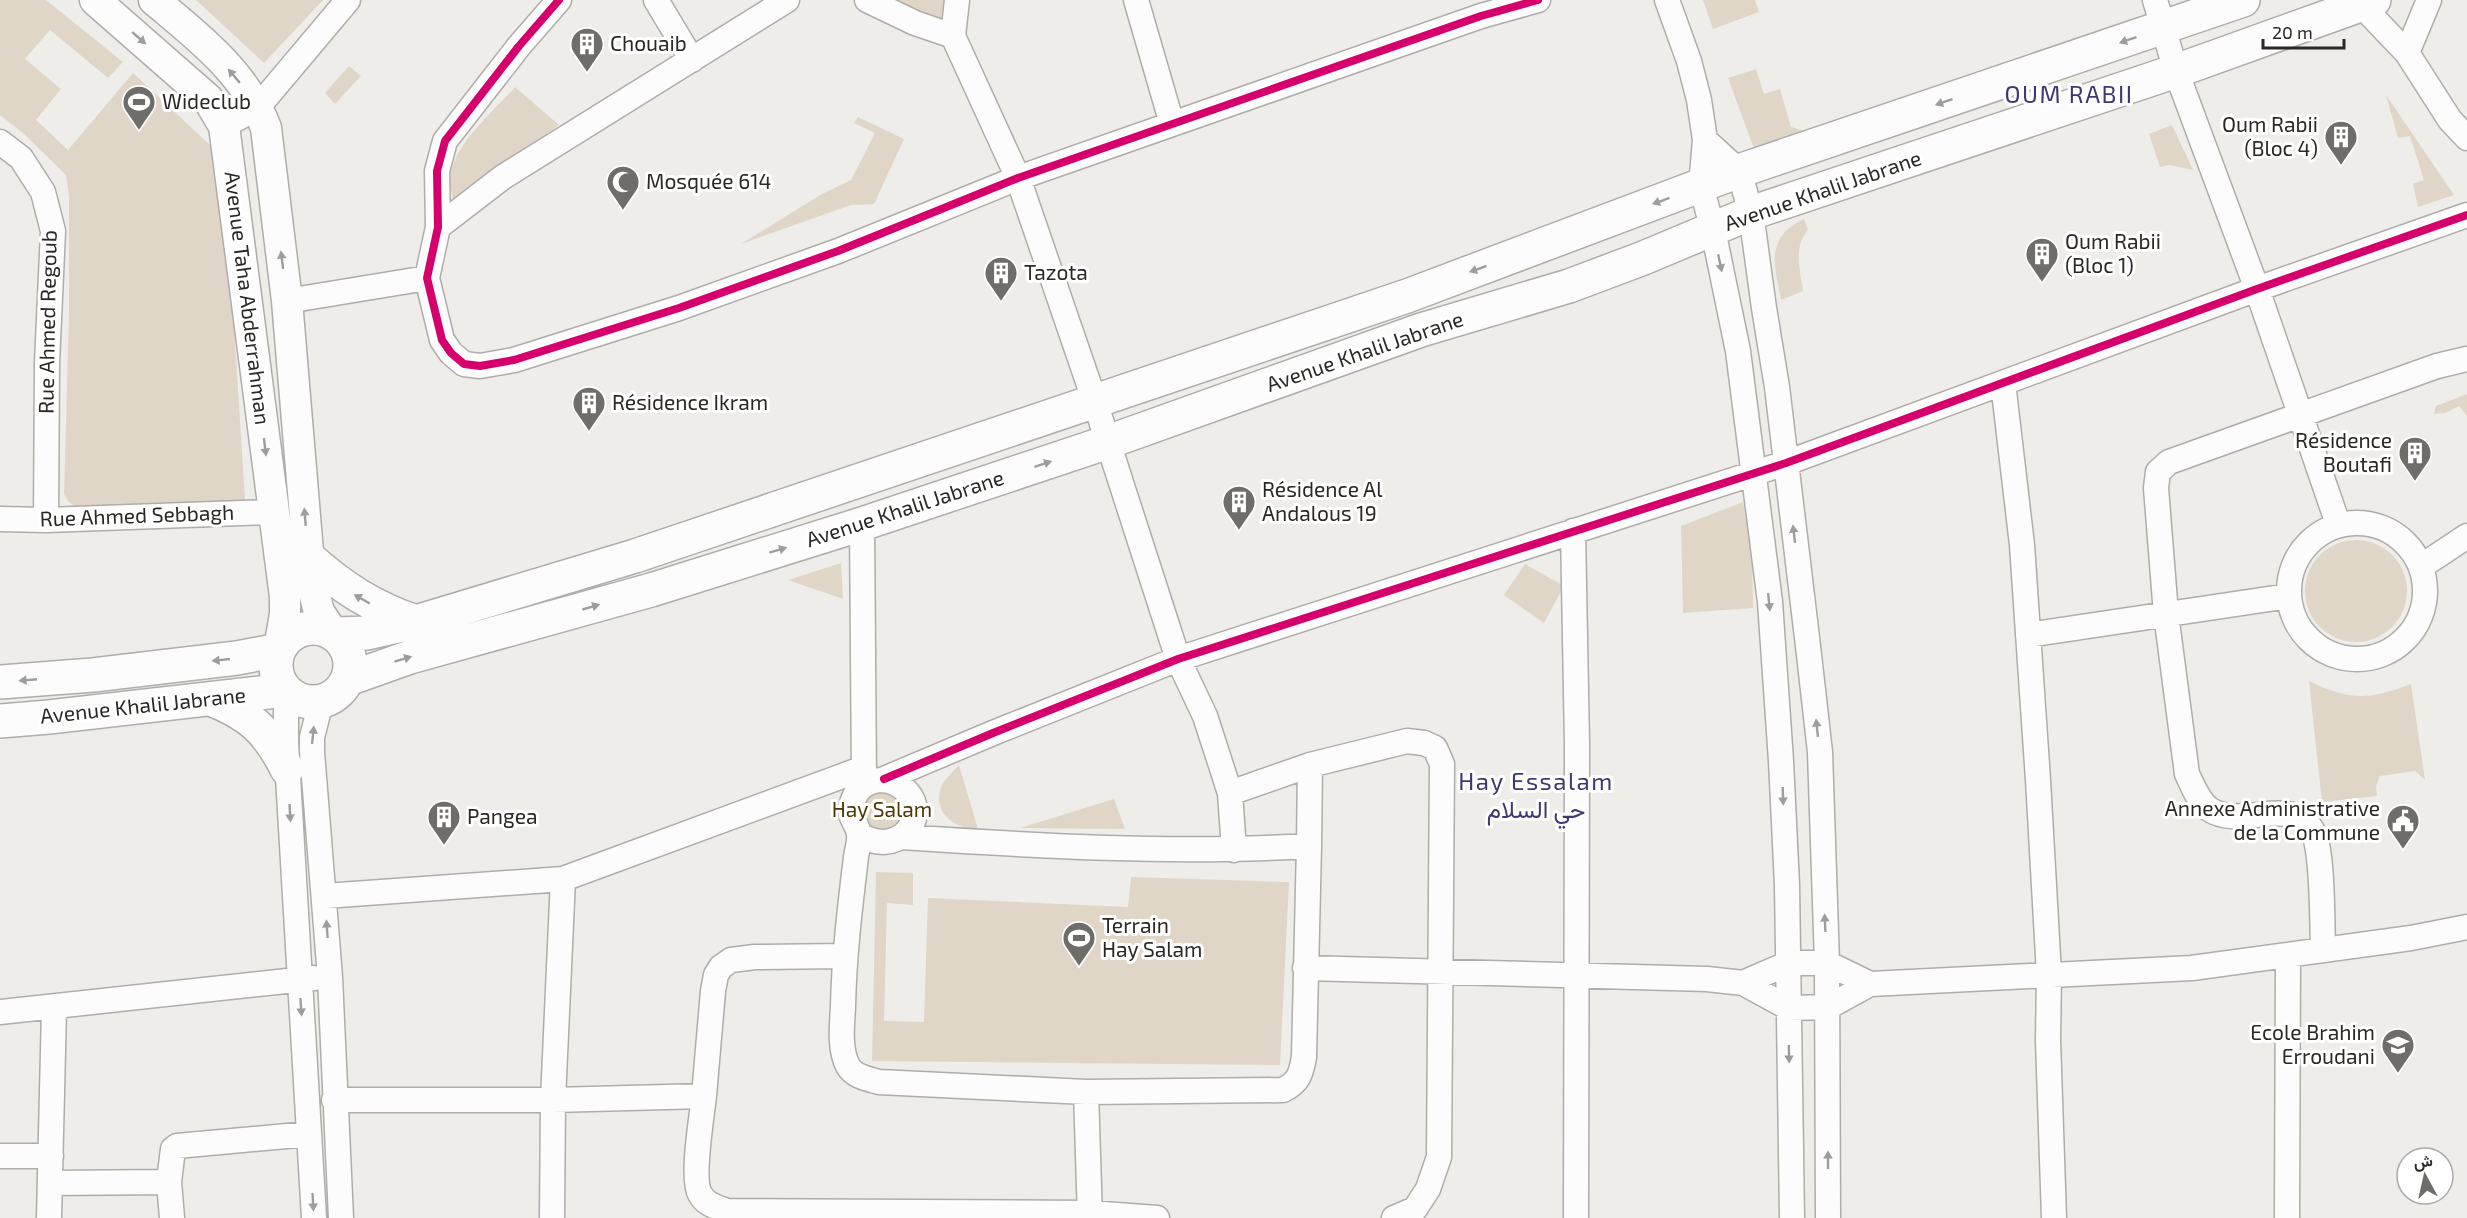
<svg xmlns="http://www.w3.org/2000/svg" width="2467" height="1218" font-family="'Exo 2',Vazirmatn,sans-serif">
	<rect width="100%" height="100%" fill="#efede9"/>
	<path fill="#dfd6c7" d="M0 0H46L123 62 108 78 50 30 25 59 61 89 36 120 68 150 133 73 212 147 229 248 245 499 240 504 77 508 68 501 64 494 69 314V196L66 175 23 133 0 115Z
		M196 0H323L264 63Z
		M879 0H952L943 23Z
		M1703 0H1755L1759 12 1713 29Z
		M349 66 361 76 335 104 325 93Z
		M1756 69 1764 94 1780 89 1791 127 1820 135 1759 150 1753 146 1728 78Z
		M515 87 559 125 453 200C452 194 450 188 450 182 449 148 494 111 515 87Z
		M2386 95 2454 195 2418 207 2413 184 2424 180 2410 136 2398 138Z
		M858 117 904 139 874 204 851 205 741 244 822 194 851 180 875 133 854 123Z
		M2172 125 2193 170 2170 165 2160 167 2149 134Z
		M1804 219 1808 230C1793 247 1800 270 1803 291L1781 300C1774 264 1765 237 1804 219Z
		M2467 394V416L2459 406 2445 413 2434 414 2436 406Z
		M1743 502 1752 550 1753 608 1683 613 1681 526Z
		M2305 591a51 51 0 1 1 102 0a51 51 0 1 1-102 0Z
		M841 563 843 599 788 580Z
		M1525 564 1564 586 1544 623 1504 595Z
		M2309 681C2350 701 2368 700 2411 684L2425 780 2415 771 2380 776 2376 786 2377 796 2322 802Z
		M959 765 978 829C956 829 932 814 941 787 945 779 953 771 959 765Z
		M886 783 909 813 889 835 861 826 859 796Z
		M1114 799 1125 829 1020 828Z
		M876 872 913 873V905L887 903 884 1021 924 1022 928 898 1128 907 1131 877 1289 882 1280 1065 872 1061Z"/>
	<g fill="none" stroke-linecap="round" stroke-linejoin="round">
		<g stroke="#afadaa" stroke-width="27">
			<path id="minor" d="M559 0 519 46 445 141 437 171 438 227 427 278 442 340 451 353 464 364 480 366 514 360 679 308 838 251 1018 178 1481 16 1538 0
				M656 0 692 60
				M867 0 915 23 953 36
				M957 0 953 36 1018 178 1095 402 1178 659 1205 716 1230 793 1234 850
				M1136 0 1172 124
				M1667 0 1689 61 1699 100 1705 140 1701 186 1713 230 1738 351 1770 602 1781 761 1787 885 1792 1218
				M2155 0 2176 71 2257 289 2338 524
				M2359 0 2361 5 2407 53 2450 120 2467 138
				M2407 53 2429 0
				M224 126 258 107 348 0
				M1705 140 1739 171 1751 213 1764 308 1777 387 1808 646 1820 752 1827 963 1828 1218
				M0 142 21 158 43 192 53 231 47 363 46 520
				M438 227 503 177 787 0
				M287 301 427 278
				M2003 383 2022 545 2038 780 2049 974 2048 1040 2054 1218
				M0 519 46 520 273 512
				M2289 591a68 68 0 1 1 136 0a68 68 0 1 1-136 0Z
				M862 524 864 782
				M1573 531 1577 745 1576 1218
				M2422 566 2467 536
				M2028 635 2288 596
				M286 691V743L314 1218
				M321 702 312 737V752L330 977 341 1218
				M884 779 993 733 1178 659 1786 463 2257 289 2467 215
				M1230 793 1310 765 1407 741 1424 743 1435 748 1442 764 1439 1157 1428 1189 1415 1209 1394 1218
				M859 834C896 859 930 819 908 793 892 774 862 776 853 800 846 817 857 821 859 834 860 841 857 850 856 857 850 907 844 956 843 1007 842 1025 839 1049 848 1066 854 1077 869 1079 879 1082L1086 1092 1283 1090C1299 1082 1301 1074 1304 1057L1309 846C1173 854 1038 846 902 837
				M1309 846 1310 765
				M325 896 563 879 864 768
				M2323 949C2322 923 2323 855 2314 834 2295 792 2241 831 2209 809 2198 801 2193 786 2187 774L2166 614 2156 488 2158 472 2169 462 2437 366 2467 359
				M1305 968 1707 979 1743 983 1789 1008 1828 1007 1870 984 2192 968 2411 938 2467 927
				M1743 983 1789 963H1827L1870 984
				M0 1012 314 978
				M1086 1092 1090 1218
				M704 1096 713 991 716 975 721 967 731 960 755 957 844 956
				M334 1100H553L704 1096C702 1116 691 1178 700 1194 706 1205 717 1207 727 1211L1090 1213 1157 1218
				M0 1156H51
				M169 1182 173 1149 177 1146 309 1134
				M50 1183 169 1182 172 1218
				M49 1218 54 1008
				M552 1218 553 1100 563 879
				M2287 1218 2288 956"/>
		</g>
		<g stroke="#afadaa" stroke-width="33">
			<path id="tertiary" d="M95 0 208 99 224 126 285 597V614L279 649
				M154 0C197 36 246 73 266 128L287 301 310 576 319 612 333 633"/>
		</g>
		<g stroke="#afadaa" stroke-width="36">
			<path id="primary" d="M308 557C341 587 374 608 416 622
				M276 665a37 37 0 1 1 74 0a37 37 0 1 1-74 0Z
				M335 634 367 633 416 622 635 556 1407 296 1739 171 2243 0
				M348 679 410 657 651 590 862 524 1108 442 1421 330 1569 286 1641 259 1751 213 2176 71 2374 0
				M0 682 93 675 237 658 279 650
				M211 699C251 715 268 731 287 769
				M0 721 49 717 285 690"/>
		</g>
		<use href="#minor" stroke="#fdfcfc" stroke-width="24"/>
		<use href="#tertiary" stroke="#fdfcfc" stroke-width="30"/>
		<use href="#primary" stroke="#fdfcfc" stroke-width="33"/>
		<g stroke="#fff" stroke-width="11">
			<path id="cycleway" d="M559 0 519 46 445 141 437 171 438 227 427 278 442 340 451 353 464 364 480 366 514 360 679 308 838 251 1018 178 1481 16 1538 0
				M884 779 993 733 1178 659 1786 463 2257 289 2467 215"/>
		</g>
		<use href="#cycleway" stroke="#d6006c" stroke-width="8"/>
	</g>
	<defs><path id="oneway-solid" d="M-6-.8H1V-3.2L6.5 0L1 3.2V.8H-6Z" transform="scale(1.5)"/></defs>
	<g fill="#9e9d9b">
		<use href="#oneway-solid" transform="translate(139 38) rotate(41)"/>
		<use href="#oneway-solid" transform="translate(2128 40) rotate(161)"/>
		<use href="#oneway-solid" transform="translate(234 76) rotate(-130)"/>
		<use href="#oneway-solid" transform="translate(1944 102) rotate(161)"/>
		<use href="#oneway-solid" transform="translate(1661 201) rotate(160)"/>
		<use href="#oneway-solid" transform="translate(282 260) rotate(-97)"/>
		<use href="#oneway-solid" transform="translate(1720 263) rotate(78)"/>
		<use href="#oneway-solid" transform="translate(1478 269) rotate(160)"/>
		<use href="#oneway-solid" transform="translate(265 447) rotate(83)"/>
		<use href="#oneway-solid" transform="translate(1043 464) rotate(-18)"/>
		<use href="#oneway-solid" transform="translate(305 517) rotate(-95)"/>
		<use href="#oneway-solid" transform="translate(1794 534) rotate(-97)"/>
		<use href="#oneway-solid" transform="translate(778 550) rotate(-17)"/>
		<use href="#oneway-solid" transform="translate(362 599) rotate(-150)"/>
		<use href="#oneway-solid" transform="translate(1769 602) rotate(84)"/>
		<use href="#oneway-solid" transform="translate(591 607) rotate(-16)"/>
		<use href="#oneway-solid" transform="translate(403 659) rotate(-17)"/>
		<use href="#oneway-solid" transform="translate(221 660) rotate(174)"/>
		<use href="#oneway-solid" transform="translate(28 680) rotate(175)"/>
		<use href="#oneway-solid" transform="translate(1817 728) rotate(-96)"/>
		<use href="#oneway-solid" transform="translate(313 735) rotate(-84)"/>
		<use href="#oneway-solid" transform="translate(1783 796) rotate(88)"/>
		<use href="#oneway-solid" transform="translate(290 813) rotate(87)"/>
		<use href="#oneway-solid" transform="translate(1825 923) rotate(-93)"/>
		<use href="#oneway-solid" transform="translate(327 929) rotate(-94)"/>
		<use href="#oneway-solid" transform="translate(301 1007) rotate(86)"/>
		<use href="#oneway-solid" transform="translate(1789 1054) rotate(89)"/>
		<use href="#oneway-solid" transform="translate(1828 1160) rotate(-90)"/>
		<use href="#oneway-solid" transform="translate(313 1202) rotate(87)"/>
	</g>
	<defs>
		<g id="building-pin" transform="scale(1.725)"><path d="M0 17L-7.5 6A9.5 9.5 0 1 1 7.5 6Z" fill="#6f6d6a" stroke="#fff"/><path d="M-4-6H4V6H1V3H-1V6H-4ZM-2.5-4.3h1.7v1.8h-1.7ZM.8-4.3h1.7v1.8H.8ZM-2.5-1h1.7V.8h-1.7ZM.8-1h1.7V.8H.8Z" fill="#fff"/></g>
		<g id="stadium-pin" transform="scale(1.725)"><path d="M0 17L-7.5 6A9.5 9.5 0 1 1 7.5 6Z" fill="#6f6d6a" stroke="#fff"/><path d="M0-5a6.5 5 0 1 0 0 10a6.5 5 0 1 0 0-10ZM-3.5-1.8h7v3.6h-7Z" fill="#fff"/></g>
		<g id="mosque-pin" transform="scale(1.725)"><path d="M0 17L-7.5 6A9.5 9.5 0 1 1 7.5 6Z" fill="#6f6d6a" stroke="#fff"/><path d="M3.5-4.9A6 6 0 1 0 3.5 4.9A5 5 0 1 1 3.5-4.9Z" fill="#fff"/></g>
		<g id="civic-pin" transform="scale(1.725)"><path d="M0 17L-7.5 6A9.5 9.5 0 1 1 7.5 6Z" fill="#6f6d6a" stroke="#fff"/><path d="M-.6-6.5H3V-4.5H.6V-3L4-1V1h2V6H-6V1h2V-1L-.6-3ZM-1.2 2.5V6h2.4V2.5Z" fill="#fff"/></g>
		<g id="school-pin" transform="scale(1.725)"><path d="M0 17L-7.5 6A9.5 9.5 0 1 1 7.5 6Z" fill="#6f6d6a" stroke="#fff"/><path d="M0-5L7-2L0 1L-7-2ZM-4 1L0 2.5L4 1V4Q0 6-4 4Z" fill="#fff"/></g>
	</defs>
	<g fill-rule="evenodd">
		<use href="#building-pin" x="587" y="44"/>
		<use href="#stadium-pin" x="139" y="102"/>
		<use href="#building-pin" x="2341" y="137"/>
		<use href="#mosque-pin" x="623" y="182"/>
		<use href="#building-pin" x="2042" y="254"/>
		<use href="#building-pin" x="1001" y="273"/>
		<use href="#building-pin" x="589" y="403"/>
		<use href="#building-pin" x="2415" y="453"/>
		<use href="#building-pin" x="1239" y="502"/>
		<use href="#building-pin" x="444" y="817"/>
		<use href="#civic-pin" x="2403" y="821"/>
		<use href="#stadium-pin" x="1079" y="938"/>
		<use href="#school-pin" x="2398" y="1045"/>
	</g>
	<g text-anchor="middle" stroke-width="6" stroke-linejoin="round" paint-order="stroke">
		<g font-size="21" fill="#2a2825" stroke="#fff" text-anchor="start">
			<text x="610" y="51">Chouaib</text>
			<text x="162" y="109">Wideclub</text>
			<text x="2318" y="132" text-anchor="end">Oum Rabii<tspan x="2318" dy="24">(Bloc 4)</tspan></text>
			<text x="646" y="189">Mosquée 614</text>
			<text x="2065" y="249">Oum Rabii<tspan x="2065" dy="24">(Bloc 1)</tspan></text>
			<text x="1024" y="280">Tazota</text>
			<text x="612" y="410">Résidence Ikram</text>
			<text x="2392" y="448" text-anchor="end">Résidence<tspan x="2392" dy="24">Boutafi</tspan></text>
			<text x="1262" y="497">Résidence Al<tspan x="1262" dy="24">Andalous 19</tspan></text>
			<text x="2380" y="816" text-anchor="end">Annexe Administrative<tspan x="2380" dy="24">de la Commune</tspan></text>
			<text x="467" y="824">Pangea</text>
			<text x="1102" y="933">Terrain<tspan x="1102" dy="24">Hay Salam</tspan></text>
			<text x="2375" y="1040" text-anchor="end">Ecole Brahim<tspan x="2375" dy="24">Erroudani</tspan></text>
		</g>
		<g font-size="21" fill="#2a2825" stroke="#fff">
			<text transform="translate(1823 191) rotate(-19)" y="7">Avenue Khalil Jabrane</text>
			<text transform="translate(247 298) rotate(83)" y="7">Avenue Taha Abderrahman</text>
			<text transform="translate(48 322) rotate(-89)" y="7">Rue Ahmed Regoub</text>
			<text transform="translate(1365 352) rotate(-19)" y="7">Avenue Khalil Jabrane</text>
			<text transform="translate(905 509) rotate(-18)" y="7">Avenue Khalil Jabrane</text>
			<text transform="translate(137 516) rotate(-2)" y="7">Rue Ahmed Sebbagh</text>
			<text transform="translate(143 706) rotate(-6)" y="7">Avenue Khalil Jabrane</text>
		</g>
		<g font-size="21" fill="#4f3601" stroke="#fff">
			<text x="882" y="817">Hay Salam</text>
		</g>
		<g font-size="24" letter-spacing="1.5" fill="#3d3874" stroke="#fff">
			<text x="2069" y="103">OUM RABII</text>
			<text x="1536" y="790">Hay Essalam<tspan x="1536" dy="28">حي السلام</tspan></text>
		</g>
	</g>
	<g transform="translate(2425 1176) rotate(352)"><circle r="28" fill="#ffffff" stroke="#aaa9a8" stroke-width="1.5"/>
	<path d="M0-4.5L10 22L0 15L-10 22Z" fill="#6f6d6a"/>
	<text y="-9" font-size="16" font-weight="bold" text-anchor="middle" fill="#2a2825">ش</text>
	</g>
	<path d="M2263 39v9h81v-9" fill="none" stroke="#2a2825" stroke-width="3"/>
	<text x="2272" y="39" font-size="18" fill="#2a2825" stroke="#ffffff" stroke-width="4.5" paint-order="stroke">20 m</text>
</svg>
